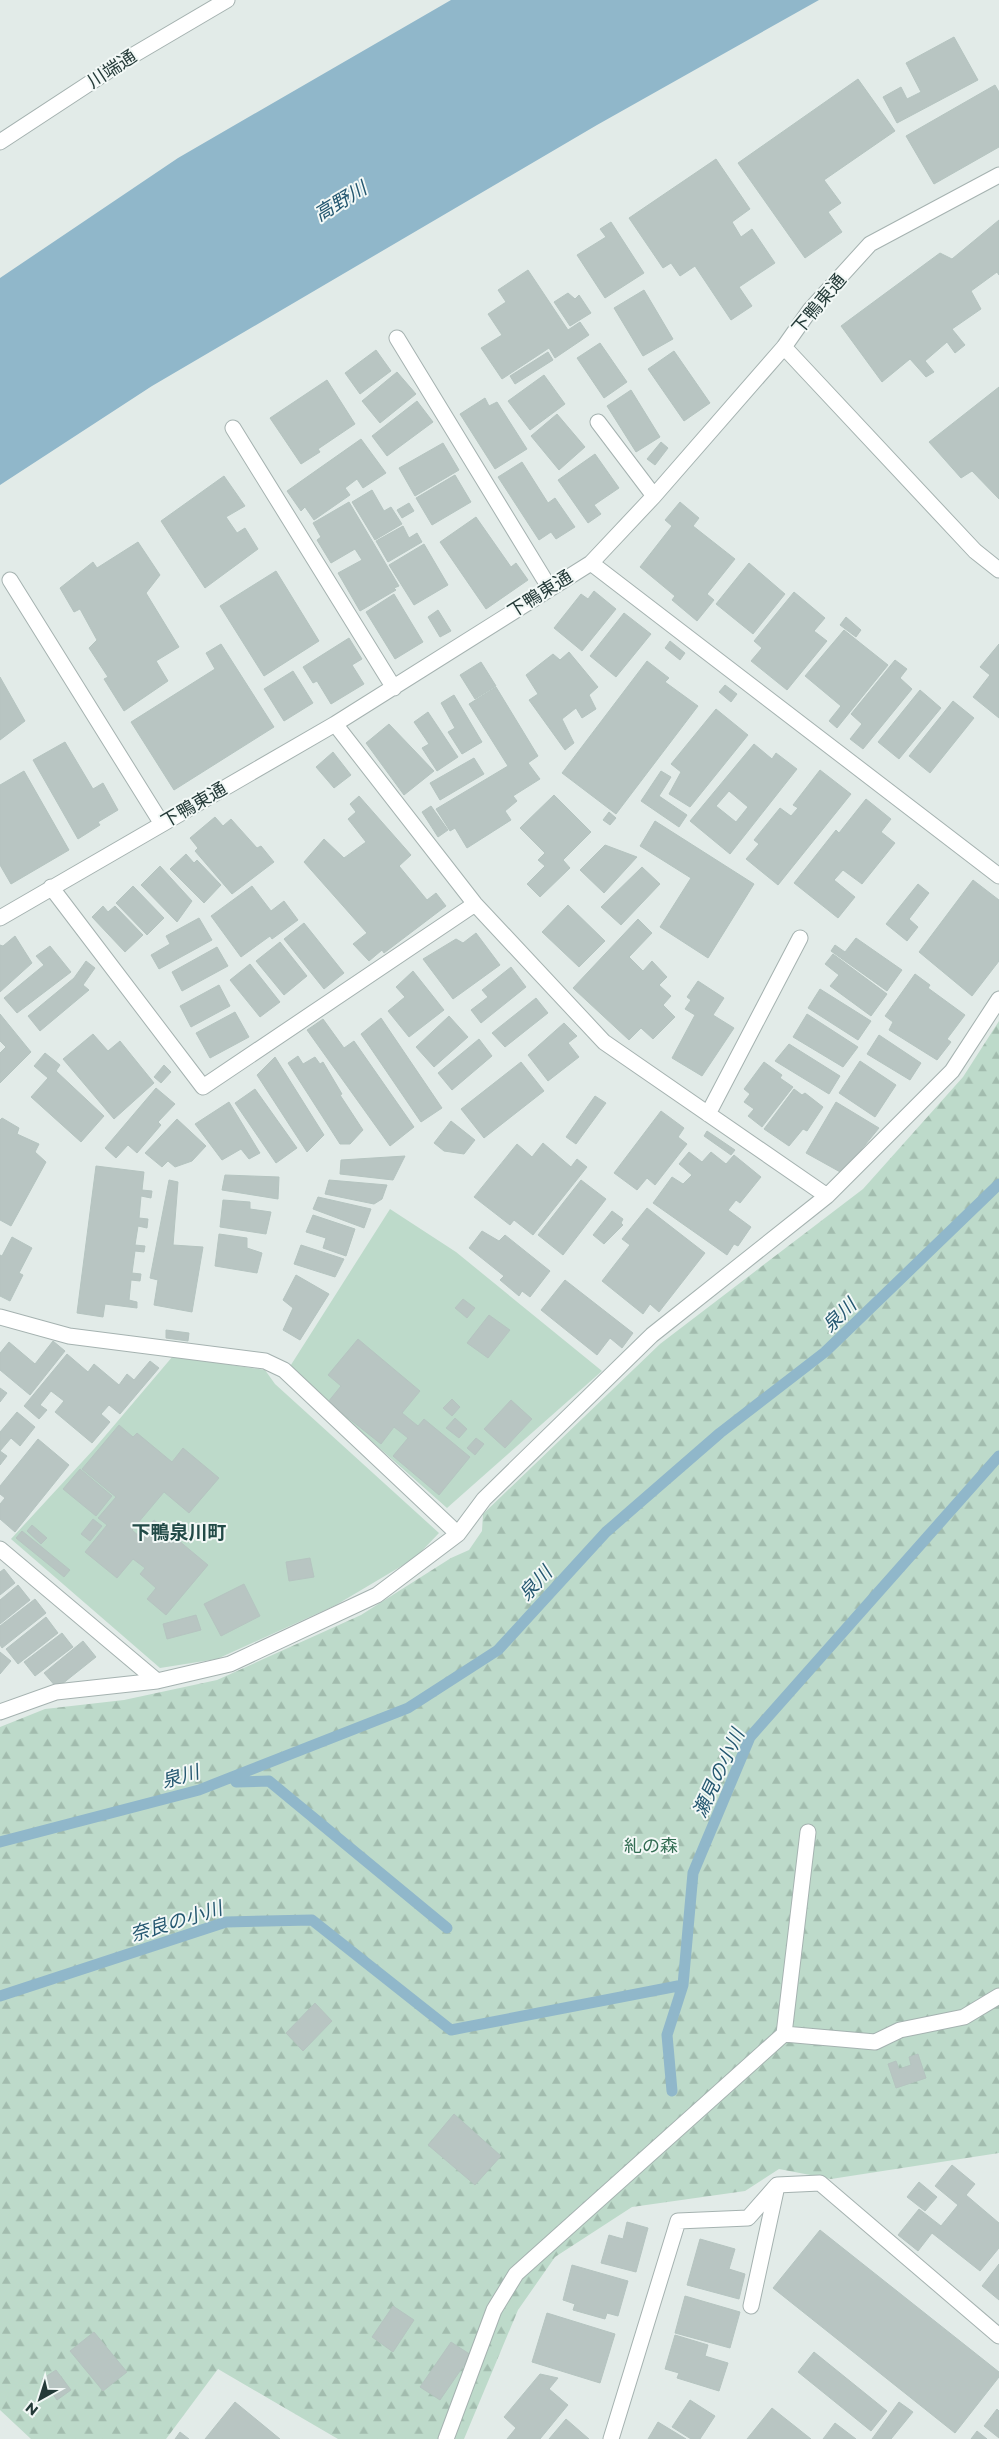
<svg xmlns="http://www.w3.org/2000/svg" width="999" height="2439" font-family="Montserrat,'Noto Sans JP',sans-serif">
	<defs>
		<pattern id="forest-firs" width="22" height="20" patternUnits="userSpaceOnUse" patternTransform="scale(1.25)"><rect width="22" height="20" fill="#bddaca"/><path d="M5 1l3.5 6h-7zM16 11l3.5 6h-7z" fill="#a2bcae"/></pattern>
	</defs>
	<rect width="100%" height="100%" fill="#e2ebe8"/>
	<path fill="#bddaca" d="M390 1209 456 1252 602 1371 447 1508 289 1368Z
		M173 1356 265 1370 275 1384 439 1533 415 1558 336 1605 217 1659 160 1668 11 1539 94 1449Z"/>
	<path fill="url(#forest-firs)" d="M999 1021V2153L831 2179 779 2169 745 2191 632 2207 555 2257 518 2310 464 2439H338L218 2369 166 2439H31L0 2410V1727L45 1709 124 1700 217 1680 361 1615 451 1558 469 1550 482 1531 483 1514 660 1344 863 1189 963 1077Z"/>
	<path fill="#90b7ca" d="M451 0H819L597 125 152 386 0 485V278L178 158Z"/>
	<g fill="none" stroke-linecap="round" stroke-linejoin="round">
		<path stroke="#90b7ca" stroke-width="11" d="M236 1782 269 1781 447 1928
			M0 1842 199 1790 408 1708 498 1650 606 1532 720 1433 825 1352 999 1184
			M0 1996 226 1922 312 1920 451 2030 683 1985 693 1873 750 1737 999 1456
			M672 2091 667 2035 683 1985"/>
	</g>
	<path fill="#b8c5c2" stroke="#b5c4c0" fill-rule="evenodd" d="M954 37 978 80 897 123 883 97 901 87 907 99 921 92 906 63Z
		M858 79 895 131 824 180 841 203 828 212 842 232 805 258 738 163Z
		M995 85 999 92V147L934 184 906 136Z
		M716 159 750 209 732 222 741 237 752 229 775 263 739 287 752 306 731 320 695 266 680 276 671 263 663 268 629 218Z
		M999 220V275L997 272 971 291 981 309 952 329 965 345 955 353 947 342 925 361 934 372 926 377 910 359 882 382 841 326 940 253 952 259Z
		M611 222 644 273 605 298 577 255 606 237 600 229Z
		M528 270 568 330 580 322 589 335 555 358 549 348 502 379 481 348 502 335 488 314 506 302 498 290Z
		M644 290 673 339 643 356 614 308Z
		M568 293 575 299 579 295 591 313 570 326 554 302Z
		M600 343 627 382 604 398 577 358Z
		M376 350 391 371 360 394 345 373Z
		M674 351 710 403 684 421 648 369Z
		M548 352 553 360 515 384 510 376Z
		M397 372 416 394 380 423 362 401Z
		M544 375 565 404 530 430 508 401Z
		M327 380 355 424 318 449 320 452 301 464 270 418Z
		M999 387V499L972 471 961 478 929 442Z
		M631 390 660 437 636 452 607 406Z
		M485 398 489 406 497 402 527 449 495 469 460 414Z
		M417 401 433 422 387 456 372 436Z
		M557 414 585 447 559 470 531 436Z
		M361 439 386 473 363 488 357 479 345 488 350 495 314 520 305 507 301 511 287 491Z
		M661 442 668 448 655 465 647 459Z
		M443 443 459 470 415 496 399 468Z
		M595 454 619 488 594 505 601 514 588 523 558 480Z
		M522 462 548 503 555 498 575 527 556 539 551 532 539 540 498 477Z
		M455 475 471 502 432 525 416 498Z
		M224 476 245 506 226 517 237 533 245 528 258 549 205 588 161 521Z
		M372 490 384 511 391 507 402 524 375 540 352 502Z
		M349 502 399 586 394 588 396 590 360 611 338 573 362 560 355 549 331 563 317 540 321 537 313 523Z
		M680 502 699 518 693 526 735 559 707 594 714 600 697 621 672 600 675 596 640 567 672 526 665 520Z
		M409 503 414 511 402 518 397 510Z
		M476 517 511 567 516 563 528 580 486 609 440 542Z
		M403 526 409 538 417 533 422 542 388 562 376 541Z
		M138 542 160 575 146 593 179 647 156 661 168 681 124 711 104 679 108 677 89 648 97 640 80 609 74 612 60 588 93 562 97 568Z
		M424 544 448 585 414 605 389 565Z
		M749 563 785 594 753 634 716 604Z
		M276 571 319 641 264 676 220 606Z
		M594 591 616 609 582 651 554 628 581 594 588 599Z
		M794 592 825 618 814 631 827 641 787 690 751 661 762 648 754 641Z
		M394 594 423 642 395 659 366 612Z
		M438 610 451 631 440 637 428 617Z
		M624 613 651 634 616 677 590 656Z
		M846 617 861 630 856 637 840 625Z
		M844 630 888 665 837 728 829 721 841 706 805 676Z
		M349 638 362 659 352 665 364 684 331 704 317 681 313 683 303 667Z
		M670 641 685 653 680 660 665 648Z
		M221 644 274 727 174 790 131 722 215 669 206 653Z
		M999 644V718L973 697 990 675 980 667Z
		M569 652 598 687 589 695 596 709 582 718 576 708 562 719 574 743 565 750 529 700 538 694 526 675 553 654 560 660Z
		M895 660 907 669 900 678 912 689 863 749 850 739 862 724 851 714Z
		M647 661 669 678 665 682 698 706 616 814 562 773Z
		M481 662 496 686 475 699 460 675Z
		M293 671 313 703 284 721 264 689Z
		M0 677 25 721 0 740Z
		M725 685 737 694 731 702 719 692Z
		M496 687 538 756 528 763 540 779 513 796 517 801 505 811 511 820 467 848 455 828 450 831 436 809 508 766 469 704Z
		M920 690 941 708 899 759 878 742Z
		M454 695 482 742 462 754 448 732 455 728 441 703Z
		M953 701 974 718 930 773 909 756Z
		M716 709 748 735 690 807 669 794 681 772 671 764Z
		M428 712 458 757 437 771 422 748 429 744 414 722Z
		M389 724 434 771 404 795 366 743Z
		M65 742 93 789 103 783 118 810 98 822 100 825 78 839 33 760Z
		M754 744 772 759 776 753 797 769 730 854 690 821ZM729 791 748 807 736 822 716 806Z
		M333 752 351 775 334 788 316 767Z
		M474 758 484 774 440 800 430 783Z
		M820 770 851 794 778 885 746 859 759 844 754 840 780 808 791 816 798 808 793 805Z
		M24 771 69 850 11 884 0 865V785Z
		M661 771 671 777 659 796 687 815 679 827 641 801Z
		M554 795 591 832 563 860 570 868 540 897 527 884 545 866 538 860 545 853 520 828Z
		M359 796 411 855 399 866 427 900 436 893 446 906 384 953 382 950 369 961 353 944 367 933 304 862 324 839 344 858 366 842 348 819 356 812 350 804Z
		M866 799 891 819 881 832 895 843 862 884 843 870 834 880 855 897 838 918 794 883 836 830 839 833Z
		M431 806 448 830 438 837 422 812Z
		M609 812 616 818 610 825 603 820Z
		M215 817 223 826 231 819 257 848 261 846 274 862 232 894 195 851 198 848 190 838Z
		M655 821 754 884 708 958 660 927 691 878 640 846Z
		M605 845 637 857 604 893 580 870Z
		M186 854 194 863 197 860 221 885 204 903 170 869Z
		M160 866 192 901 177 922 141 885Z
		M642 867 660 884 621 925 601 907Z
		M973 880 999 900V961L972 996 919 952Z
		M918 884 929 893 909 919 918 927 907 941 886 924Z
		M133 886 164 918 147 935 116 903Z
		M252 886 271 911 284 901 298 920 272 939 270 936 241 957 211 916Z
		M568 905 605 941 579 967 542 932Z
		M103 906 108 912 115 906 143 935 125 952 92 917Z
		M199 918 212 940 159 969 151 955 170 944 166 936Z
		M638 919 652 933 629 957 643 971 652 961 667 977 659 985 671 996 663 1005 675 1017 653 1039 641 1028 629 1040 573 988Z
		M304 923 344 973 324 989 284 939Z
		M476 933 500 965 453 999 423 959 456 939 463 943Z
		M15 936 32 963 0 992V945L3 946Z
		M856 938 902 970 887 991 831 951 835 945 845 952Z
		M280 942 307 976 284 995 256 961Z
		M50 946 71 972 17 1013 4 998 44 965 36 956Z
		M217 947 228 966 182 991 172 972Z
		M833 954 887 994 871 1016 830 986 839 975 825 964Z
		M86 961 95 968 83 985 89 990 40 1031 28 1016 74 978Z
		M250 964 280 1002 260 1017 230 980Z
		M511 967 526 987 481 1023 471 1010 488 997 482 990Z
		M413 971 444 1010 409 1037 388 1011 405 997 396 987Z
		M915 974 930 985 928 988 965 1015 947 1039 951 1042 937 1060 889 1030 893 1022 885 1016Z
		M698 981 724 998 713 1015 734 1028 702 1076 672 1058 695 1015 685 1009 691 1000 687 997Z
		M219 985 230 1006 191 1027 180 1006Z
		M820 989 871 1021 858 1040 808 1008Z
		M536 998 548 1013 505 1047 492 1033Z
		M235 1012 249 1037 210 1058 196 1033Z
		M0 1014 31 1052 0 1083V1053L6 1047 0 1041Z
		M807 1014 858 1047 843 1067 793 1037Z
		M449 1016 468 1037 434 1067 416 1047Z
		M381 1018 442 1108 421 1122 361 1034Z
		M323 1019 344 1048 354 1041 414 1127 390 1146 307 1030Z
		M564 1023 577 1036 568 1043 579 1057 548 1081 528 1055Z
		M93 1034 108 1051 120 1041 154 1083 114 1119 63 1059Z
		M879 1035 921 1063 910 1080 867 1054Z
		M479 1039 492 1056 452 1090 438 1073Z
		M789 1044 840 1076 829 1094 775 1061Z
		M45 1053 60 1065 56 1071 104 1116 81 1142 31 1097 48 1078 34 1066Z
		M298 1056 303 1064 315 1057 320 1064 323 1062 342 1094 340 1095 363 1130 350 1144H340L288 1063Z
		M275 1057 324 1135 307 1152 257 1075Z
		M860 1061 896 1085 875 1117 839 1093Z
		M521 1062 544 1091 484 1138 461 1109Z
		M764 1062 782 1075 780 1078 793 1087 762 1127 748 1116 754 1109 744 1102 750 1094 744 1089Z
		M164 1065 171 1072 161 1083 154 1077Z
		M156 1088 175 1104 158 1122 161 1125 137 1153 128 1145 116 1158 105 1148Z
		M255 1089 297 1148 276 1163 235 1103Z
		M794 1089 802 1095 805 1093 823 1107 807 1131 803 1129 789 1146 764 1129Z
		M595 1096 606 1103 576 1144 566 1137Z
		M229 1102 260 1153 249 1159 241 1149 222 1160 195 1124Z
		M836 1102 879 1128 842 1173 806 1153Z
		M661 1111 684 1128 678 1137 687 1144 655 1185 647 1178 637 1190 614 1173Z
		M2 1118 19 1128 17 1134 39 1144 35 1152 46 1162 11 1226 0 1220V1120Z
		M177 1119 206 1146 192 1161 175 1167 168 1161 162 1167 145 1153Z
		M451 1121 475 1140 464 1154 444 1151 434 1143Z
		M707 1131 735 1150 731 1155 704 1136Z
		M543 1143 571 1167 577 1159 587 1167 533 1235 514 1220 510 1225 474 1197 517 1144 532 1157Z
		M689 1152 702 1162 711 1152 726 1164 734 1155 761 1177 740 1203 736 1200 728 1210 751 1227 738 1246 734 1244 727 1255 653 1203 672 1177 683 1184 692 1175 679 1164Z
		M405 1156 393 1180 340 1174 341 1160Z
		M96 1166 144 1172 142 1190 152 1191 151 1198 141 1196 139 1218 148 1219 147 1228 138 1226 135 1245 145 1246 144 1252 135 1251 132 1273 141 1274 140 1281 131 1280 129 1300 137 1302V1308L105 1304 103 1317 77 1313Z
		M225 1175 279 1177 278 1199 222 1190Z
		M169 1180 178 1182 173 1245 203 1247 192 1312 154 1305 158 1280 150 1278Z
		M329 1180 387 1185 382 1199 374 1204 325 1194Z
		M581 1180 606 1199 563 1255 538 1235Z
		M318 1197 371 1209 364 1228 313 1209Z
		M223 1200 250 1202V1209L271 1212 266 1234 220 1227Z
		M647 1208 705 1253 659 1312 650 1304 643 1314 602 1281 630 1245 622 1239Z
		M612 1211 623 1219 621 1223 623 1225 604 1244 593 1235Z
		M313 1215 355 1229 346 1256 323 1248 326 1238 306 1232Z
		M482 1231 499 1241 505 1235 550 1271 530 1297 522 1291 519 1296 500 1280 504 1276 469 1248Z
		M219 1234 247 1238V1248L262 1253 257 1273 215 1266Z
		M12 1237 32 1248 19 1273 23 1275 10 1301 0 1296V1255L2 1256Z
		M301 1245 344 1259 335 1277 294 1264Z
		M296 1275 329 1294 300 1340 283 1330 293 1308 283 1300Z
		M565 1280 633 1333 622 1348 610 1338 597 1355 541 1310Z
		M463 1299 475 1308 467 1318 455 1308Z
		M489 1315 510 1330 488 1358 467 1343Z
		M166 1330 189 1333 188 1341 166 1338Z
		M358 1339 420 1391 402 1413 418 1426 424 1419 470 1457 439 1495 393 1456 408 1438 394 1427 381 1444 328 1402 341 1386 328 1375Z
		M53 1341 65 1351 30 1395 0 1370V1353L9 1342 35 1364Z
		M67 1354 88 1372 94 1364 119 1385 127 1374 134 1380 150 1361 159 1368 120 1414 109 1405 101 1414 110 1422 92 1443 55 1412 64 1401 51 1391 40 1405 47 1410 39 1419 24 1406Z
		M0 1388 7 1393 0 1402Z
		M452 1399 460 1407 452 1416 443 1408Z
		M511 1400 532 1419 505 1448 484 1429Z
		M17 1412 35 1427 20 1446 11 1438 0 1451 7 1456 0 1465V1432Z
		M455 1418 467 1429 459 1438 446 1428Z
		M119 1425 133 1437 137 1433 172 1462 183 1448 219 1478 189 1513 164 1492 132 1530 140 1537 154 1520 208 1565 166 1615 147 1599 156 1588 140 1574 145 1568 133 1559 117 1578 85 1552 107 1525 98 1518 116 1497 82 1469Z
		M476 1438 484 1444 475 1455 467 1448Z
		M38 1439 69 1465 15 1532 0 1519V1504L5 1498 0 1494V1486Z
		M80 1469 112 1496 96 1516 63 1489Z
		M93 1519 102 1526 90 1541 81 1534Z
		M32 1525 47 1538 41 1544 27 1531Z
		M22 1531 70 1570 64 1577 16 1538Z
		M310 1558 314 1577 289 1581 286 1562Z
		M4 1569 15 1583 0 1595V1572Z
		M244 1584 260 1616 221 1636 204 1604Z
		M18 1585 30 1600 0 1624V1600Z
		M35 1599 46 1613 2 1648 0 1645V1626Z
		M196 1615 201 1630 167 1639 163 1624Z
		M46 1617 58 1633 18 1664 6 1649Z
		M62 1633 73 1647 35 1676 24 1662Z
		M83 1641 96 1657 57 1688 44 1673Z
		M0 1652 11 1661 0 1674Z
		M315 2003 332 2021 303 2051 286 2033Z
		M918 2054 926 2078 896 2088 888 2064 896 2061 899 2069 911 2065 909 2057Z
		M454 2114 501 2156 475 2185 428 2145Z
		M952 2165 975 2184 966 2195 999 2223V2248L980 2271 932 2233 918 2251 898 2235 919 2209 941 2226 958 2205 935 2186Z
		M919 2182 937 2197 925 2211 907 2197Z
		M627 2222 648 2228 636 2272 601 2263 609 2235 623 2239Z
		M820 2230 999 2372V2377L955 2433 773 2288Z
		M700 2239 735 2249 729 2269 745 2274 739 2299 687 2285Z
		M999 2264V2300L982 2286Z
		M572 2265 628 2281 618 2316 607 2313 605 2319 573 2310 575 2304 563 2300Z
		M685 2296 740 2312 730 2348 675 2333Z
		M393 2306 414 2320 393 2352 372 2337Z
		M547 2313 615 2334 600 2383 532 2362Z
		M94 2332 127 2372 103 2391 70 2351Z
		M675 2335 708 2345 705 2356 728 2363 719 2391 677 2378 679 2373 665 2369Z
		M451 2342 471 2355 440 2400 420 2387Z
		M814 2352 887 2411 871 2431 798 2372Z
		M56 2370 71 2390 57 2400 42 2379Z
		M540 2374 558 2378 549 2389 568 2405 540 2439H507L516 2428 504 2417Z
		M690 2400 715 2416 700 2439H691L672 2427Z
		M235 2402 280 2439H205Z
		M899 2402 913 2412 891 2439H872Z
		M772 2408 811 2439H747Z
		M997 2409 999 2411V2438L984 2426Z
		M566 2419 589 2439H549Z
		M658 2422 686 2439H648Z
		M835 2423 856 2439H823Z
		M977 2431 987 2439H971Z
		M180 2432 189 2439H175Z"/>
	<g fill="none" stroke-linecap="round" stroke-linejoin="round">
		<g stroke="#a5b2b0" stroke-width="17">
			<path id="minor" d="M0 142 125 60 227 0
				M397 338 549 587
				M784 347 975 551 999 570
				M598 422 654 496
				M233 428 394 688
				M591 563 999 876
				M10 580 162 824
				M335 724 475 904 604 1042 827 1196
				M51 887 203 1087 475 904
				M0 918 335 724 591 563 654 496 784 347 810 310 870 244 999 175
				M708 1114 800 938
				M0 1317 69 1336 265 1361 284 1370 458 1534 484 1499 652 1335 827 1196 952 1071 999 999
				M0 1549 157 1681
				M0 1712 56 1692 157 1681 230 1664 377 1595 458 1534
				M784 2034 875 2042 900 2030 964 2017 999 1996
				M751 2306 777 2186
				M446 2439 494 2310 516 2274 784 2034 808 1832
				M611 2439 678 2221 748 2218 777 2185 820 2183 999 2336"/>
		</g>
		<use href="#minor" stroke="#fff" stroke-width="15"/>
	</g>
	<g text-anchor="middle" stroke-width="4" stroke-linejoin="round" paint-order="stroke">
		<g font-size="18" fill="#243a38" stroke="#f2f8f6">
			<text transform="translate(112 69) rotate(-33)" y="6">川端通</text>
			<text transform="translate(819 304) rotate(-50)" y="6">下鴨東通</text>
			<text transform="translate(540 594) rotate(-32)" y="6">下鴨東通</text>
			<text transform="translate(194 805) rotate(-30)" y="6">下鴨東通</text>
		</g>
		<g font-size="18" fill="#336d53" stroke="#f2f8f6">
			<text x="651" y="1852">糺の森</text>
		</g>
		<g font-size="19" font-style="italic" fill="#245770" stroke="#f2f8f6">
			<text transform="translate(340 201) rotate(-31)" y="7">高野川</text>
			<text transform="translate(839 1315) rotate(-44)" y="7">泉川</text>
			<text transform="translate(535 1583) rotate(-47)" y="7">泉川</text>
			<text transform="translate(718 1773) rotate(-65)" y="7">瀬見の小川</text>
			<text transform="translate(180 1776) rotate(-16)" y="7">泉川</text>
			<text transform="translate(176 1921) rotate(-17)" y="7">奈良の小川</text>
		</g>
		<g font-size="19" font-weight="bold" fill="#224a47" stroke="#f2f8f6">
			<text x="179" y="1539">下鴨泉川町</text>
		</g>
	</g>
	<g transform="translate(40 2399) rotate(219)" stroke="#f2f8f6" stroke-width="4" paint-order="stroke">
	<path d="M0-4L9 19L0 12L-9 19Z" fill="#243a38"/>
	<text y="-8" font-size="14" font-weight="bold" text-anchor="middle" fill="#243a38">N</text>
	</g>
</svg>
